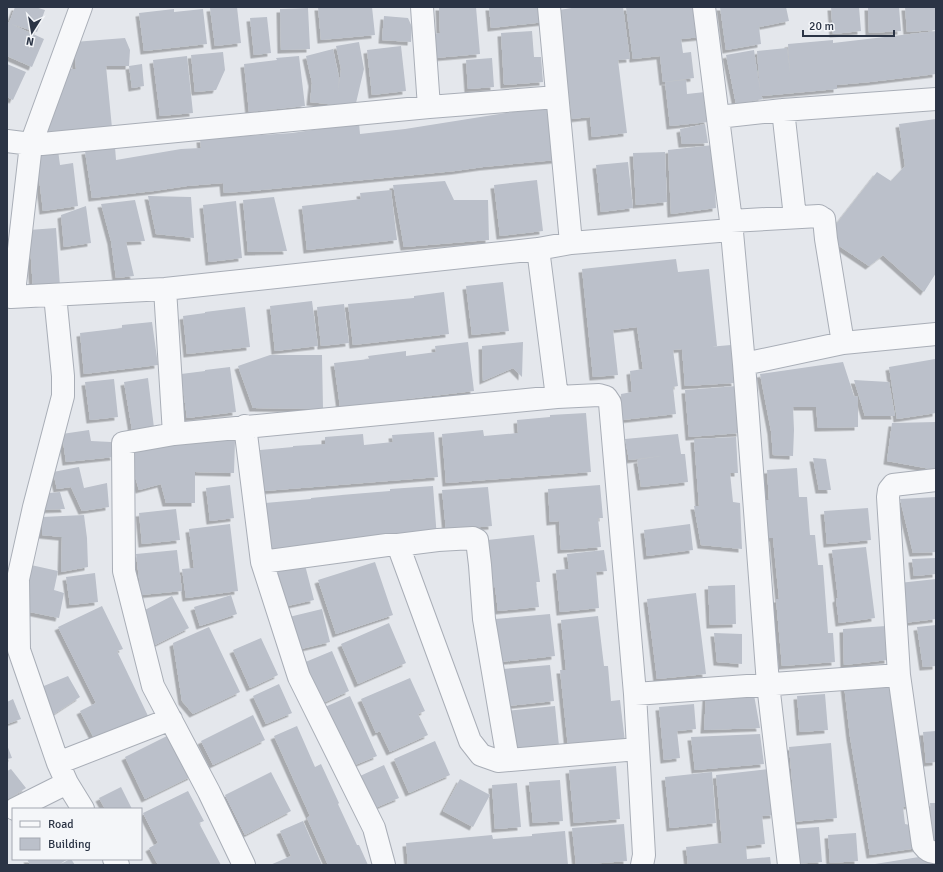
<svg xmlns="http://www.w3.org/2000/svg" width="943" height="872" font-family="Signika,sans-serif">
	<defs>
		<filter id="shadow"><feDropShadow dx="-3.5" dy="3.5" stdDeviation="0" flood-color="#0004"/></filter>
	</defs>
	<rect width="100%" height="100%" fill="#e4e7ec"/>
	<path fill="#bbc0ca" filter="url(#shadow)" d="M15 7H35L45 10 37 32 11 24 44 39 32 67 7 56V22L9 23Z
		M221 7H237L241 43 215 46 210 8Z
		M318 7H372L375 35 321 40Z
		M439 7H476L480 54 435 58 433 34 440 33Z
		M489 7H544L545 22 491 28Z
		M578 7H623L630 59 618 60 627 133 592 137 590 117 572 119 559 10Z
		M626 7H697L701 37 681 39 683 53 691 52 694 78 663 82 660 56 633 59Z
		M720 7H786L789 21 759 27 761 44 726 50Z
		M831 7H859L861 31 833 34Z
		M868 7H899L901 31 869 33Z
		M905 7H935L936 30 907 32Z
		M308 8 310 49 281 50 280 9Z
		M174 9V12L203 9 207 44 144 51 139 13Z
		M384 16 408 18 412 27 411 42 382 40Z
		M267 17 271 53 254 55 250 18Z
		M532 31 534 57H541L543 82 504 85 501 33Z
		M936 31V74L870 82 837 85V89L761 96 763 99 736 104 726 55 754 50 760 91 757 51 787 48 790 74 788 44 833 40V43Z
		M125 38 130 50 129 66H106L112 128 45 134 68 69H76L74 42Z
		M359 42 364 69 356 103 336 105 310 102 312 83 306 56 333 49 339 77 338 92 341 69 336 46Z
		M401 46 406 91 372 95 367 50Z
		M223 52 225 70 216 90 195 92 191 55Z
		M187 56 193 113 160 116 153 60Z
		M299 56 305 106 249 112 244 64 277 60 276 58Z
		M492 58 494 87 468 89 466 60Z
		M7 64 26 72 13 100 7 97Z
		M142 64 144 86 132 88 129 66Z
		M686 80 687 94 705 92 708 122 670 126 665 82Z
		M550 106 556 160 483 167 455 171 251 191 224 193 223 183 187 186 154 191 92 198 85 151 115 147 116 160 181 149 201 148 200 139 292 133 359 123 360 134 405 129Z
		M936 119V273L924 292 883 255 869 266 826 237 877 172 891 181 905 166 899 124Z
		M705 124 708 143 682 144 680 129Z
		M713 145 716 208 671 214 668 150Z
		M58 150 60 165 73 163 78 206 43 211 36 153Z
		M665 152 667 202 636 205 633 153Z
		M628 162 633 208 601 212 596 165Z
		M537 180 543 231 500 236 494 185Z
		M445 181 454 200H488L489 240 404 247 393 185Z
		M391 190 397 240 307 250 302 206 361 199 360 193Z
		M148 196 191 197 194 238 156 234Z
		M274 197 287 251 248 252 243 200Z
		M135 200 145 241 126 242 134 276 116 278 111 241 101 204Z
		M236 201 242 258 209 262 203 205Z
		M86 206 91 243 64 247 61 215Z
		M56 228 60 287 33 289 29 230Z
		M676 259 678 272 709 269 717 346 708 347 731 345 735 383 685 386 682 349 673 350 678 386 673 387 676 414 622 420 621 394 632 392 630 371 643 369 637 327 613 330 618 375 593 377 582 269Z
		M503 282 509 331 472 335 466 286Z
		M444 292 449 334 353 345 348 304 414 298V296Z
		M312 301 318 346 275 351 270 306Z
		M344 304 349 343 321 346 317 307Z
		M245 307 250 347 187 354 183 316 205 313V312Z
		M152 322 158 365 84 374 80 333 122 328V325Z
		M468 342 474 391 340 407 334 363 369 359 368 356 406 351V356L436 352 435 346Z
		M523 342 522 377 513 368 483 381 482 346Z
		M270 355H322L323 409 253 408 238 366Z
		M935 359 936 366V413L897 419 889 367Z
		M843 362 854 396 858 397V427L818 428 816 407H793L794 430 793 456 773 455 771 431 760 374Z
		M230 367 236 412 187 418 181 374 205 371V370Z
		M148 378 154 428 132 430 124 382Z
		M114 379 118 417 90 420 85 382Z
		M854 380 889 382 895 416H865Z
		M737 386 740 433 689 437 685 390Z
		M586 413 591 472 446 483 442 434 483 430 484 436 518 433 517 420 550 417V415Z
		M936 422V470L887 461 892 423Z
		M89 430 91 441 111 442 114 457 66 462 62 434Z
		M434 432 438 477 264 491 260 450 293 447V446L325 444V437L363 434 364 445 393 442 392 435Z
		M678 434 681 454H685L688 482 641 487 637 460 661 456 629 460 625 439Z
		M736 437 738 473H730L733 502 740 503 742 549 701 545 694 506H699L694 439Z
		M178 440H235L234 473 195 472V503H166L161 484 139 490 128 453Z
		M813 458 826 459 831 490H819Z
		M79 467 84 488 107 483 109 507 82 511 71 487 57 489 53 472Z
		M797 468 799 497H807L810 535H815L818 565H823L828 633H833L835 662 782 666 776 599H779L773 538H765L762 500H769L767 470Z
		M230 485 234 518 210 521 206 488Z
		M600 485 603 518H598L601 547 561 550 559 521 550 522 548 489Z
		M433 486 437 538 269 550 265 503 311 499V498L342 495H341L390 491V489Z
		M488 487 492 526 446 530 442 490Z
		M60 492 65 509 37 510 38 494Z
		M936 497V552L913 553 900 499Z
		M868 508 871 540 827 544 824 511Z
		M176 509 180 540 142 544 139 513Z
		M84 515 87 538 88 567 61 572 62 537 42 535V517Z
		M230 524 238 591 186 598 182 569 194 568 189 529Z
		M690 524 693 550 647 556 644 530Z
		M534 535 540 582H536L539 607 498 611 495 587 483 588 478 541Z
		M866 547 875 618 839 623 836 599 838 598 832 550Z
		M177 550 182 591 141 595 136 554Z
		M604 550 607 571 596 572 599 608 560 612 556 570 569 569 567 554Z
		M936 558V574L914 576 912 559Z
		M375 562 393 615 336 634 318 580Z
		M31 565 58 571 54 590 64 593 59 618 25 611Z
		M305 565 314 600 283 607 275 571Z
		M95 573 98 602 70 605 66 577Z
		M936 579V619L904 623 899 583Z
		M735 585 736 624 710 625 708 586Z
		M696 593 706 674 657 679 647 599Z
		M231 595 237 614 200 626 194 607Z
		M172 596 189 628 155 645 139 613Z
		M102 606 123 649 117 651 149 718 97 744 80 711 96 703 58 627Z
		M322 609 330 642 297 650 289 617Z
		M550 614 555 656 500 662 495 619Z
		M598 616 604 666H608L611 701 620 700 625 742 568 747 560 670H566L561 620Z
		M389 623 406 663 358 684 341 644Z
		M936 625V666L923 667 917 627Z
		M886 626 888 660 844 665 843 629Z
		M209 627 240 692 193 714 182 701 173 643Z
		M714 633 742 634V664L717 662Z
		M261 638 278 675 250 688 233 650Z
		M332 651 349 691 321 704 303 663Z
		M550 665 554 701 507 706 503 669Z
		M68 676 80 697 51 716 39 688Z
		M410 678 425 711 418 714 428 735 390 752 380 731 376 733 361 699Z
		M896 680 915 804 903 807 905 824 915 826 918 848 870 855 850 737 844 685Z
		M279 684 292 713 266 724 253 696Z
		M825 694 828 730 800 732 797 696Z
		M754 695 760 728 704 730 706 697Z
		M350 696 377 756 355 765 344 739 340 741 325 707Z
		M13 699 21 719 7 724V702Z
		M694 704 696 729 677 731 680 758 664 760 659 707Z
		M555 706 559 746 510 752 506 711Z
		M253 715 265 740 213 765 201 741Z
		M297 726 315 767 321 764 339 803 338 804 357 845H359L368 865H328L307 818 310 816 274 736Z
		M936 731V762L926 763 923 732Z
		M171 734 192 776 145 799 125 757Z
		M760 734 764 764 695 770 691 737Z
		M435 741 450 775 409 793 394 759Z
		M831 743 837 818 791 822 789 791H793L789 747Z
		M7 745 12 758 7 759Z
		M384 765 399 798 375 808 360 776Z
		M616 766 620 819 574 823 569 770Z
		M11 769 26 788 7 800V771Z
		M769 769 774 815 762 816 765 844 746 846 747 859 770 857 771 865H688L686 847 722 843 716 775Z
		M271 772 291 811 245 835 225 795Z
		M712 772 716 823 670 828 665 777Z
		M460 779 490 795 473 827 443 811Z
		M560 780 563 821 533 823 529 782Z
		M517 783 521 827 495 829 492 785Z
		M121 787 132 809H105L99 798Z
		M188 791 204 821 199 823 221 865H158L149 848 158 843 143 813Z
		M930 803H936V842H933Z
		M303 821 322 865H270L291 856 280 831Z
		M624 824 627 861 576 865 572 828Z
		M819 827 822 862 793 864 790 829Z
		M565 831 568 865H408L406 843 492 835 493 839 532 836V834Z
		M856 833 858 861 830 863 828 835Z
		M936 856V865H875V864L919 857Z
		M27 859H68L58 865H30Z
		M70 859H71L75 865H59Z"/>
	<g fill="none" stroke-linecap="round" stroke-linejoin="round">
		<g stroke="#a9aeb7" stroke-width="24">
			<path id="street" d="M422 7 429 107
				M549 7 571 243
				M704 7 731 221 744 364 768 684 789 865
				M783 110 795 217
				M718 117 783 110 936 99
				M7 141 31 144H42L429 107 557 97
				M731 221 819 216 822 218 824 219 826 239 843 343
				M538 249 557 397
				M165 289 174 434
				M55 295 63 376V396L34 507 18 579 19 650 58 763 67 783 83 809
				M7 296 11 297 165 289 538 249 571 243 731 230
				M11 297 15 284 31 144 81 7
				M744 364 843 343 936 334
				M245 426 262 562 299 677 374 828 384 865
				M936 480 893 485 889 490 888 497 899 675 923 845C926 849 930 853 936 852
				M398 545 438 540 473 538 477 540 480 565 484 619 508 760
				M262 562 387 545H398L470 741 481 755 498 761 638 749
				M635 694 899 675
				M58 763 171 719
				M15 809 67 783
				M114 859 118 865
				M244 865 209 792 153 686 124 571 123 443 174 434 557 397 599 395 606 397 610 403 635 694 644 855 642 865"/>
		</g>
		<use href="#street" stroke="#f7f8fa" stroke-width="22"/>
	</g>
	<rect width="943" height="872" fill="none" stroke="#2b3445" stroke-width="16"/>
	<rect x="12" y="808" width="130" height="52" fill="#f4f6f9" stroke="#a4a8b1"/>
	<rect x="20" y="821" width="20" height="6" fill="#f7f8fa" stroke="#a4a8b1"/>
	<text x="48" y="828" font-size="12" fill="#2b3445">Road</text>
	<rect x="20" y="838" width="20" height="12" fill="#bbc0ca" stroke="#a4a8b1"/>
	<text x="48" y="848" font-size="12" fill="#2b3445">Building</text>
	<g transform="translate(32 32) rotate(191)" stroke="#f4f6f9" stroke-width="3" paint-order="stroke">
	<path d="M0-3L7 15L0 10L-7 15Z" fill="#2b3445"/>
	<text y="-6" font-size="11" font-weight="bold" text-anchor="middle" fill="#2b3445">N</text>
	</g>
	<path d="M803 30v6h91v-6" fill="none" stroke="#2b3445" stroke-width="2"/>
	<text x="809" y="30" font-size="12" fill="#2b3445" stroke="#f4f6f9" stroke-width="3" paint-order="stroke">20 m</text>
</svg>
